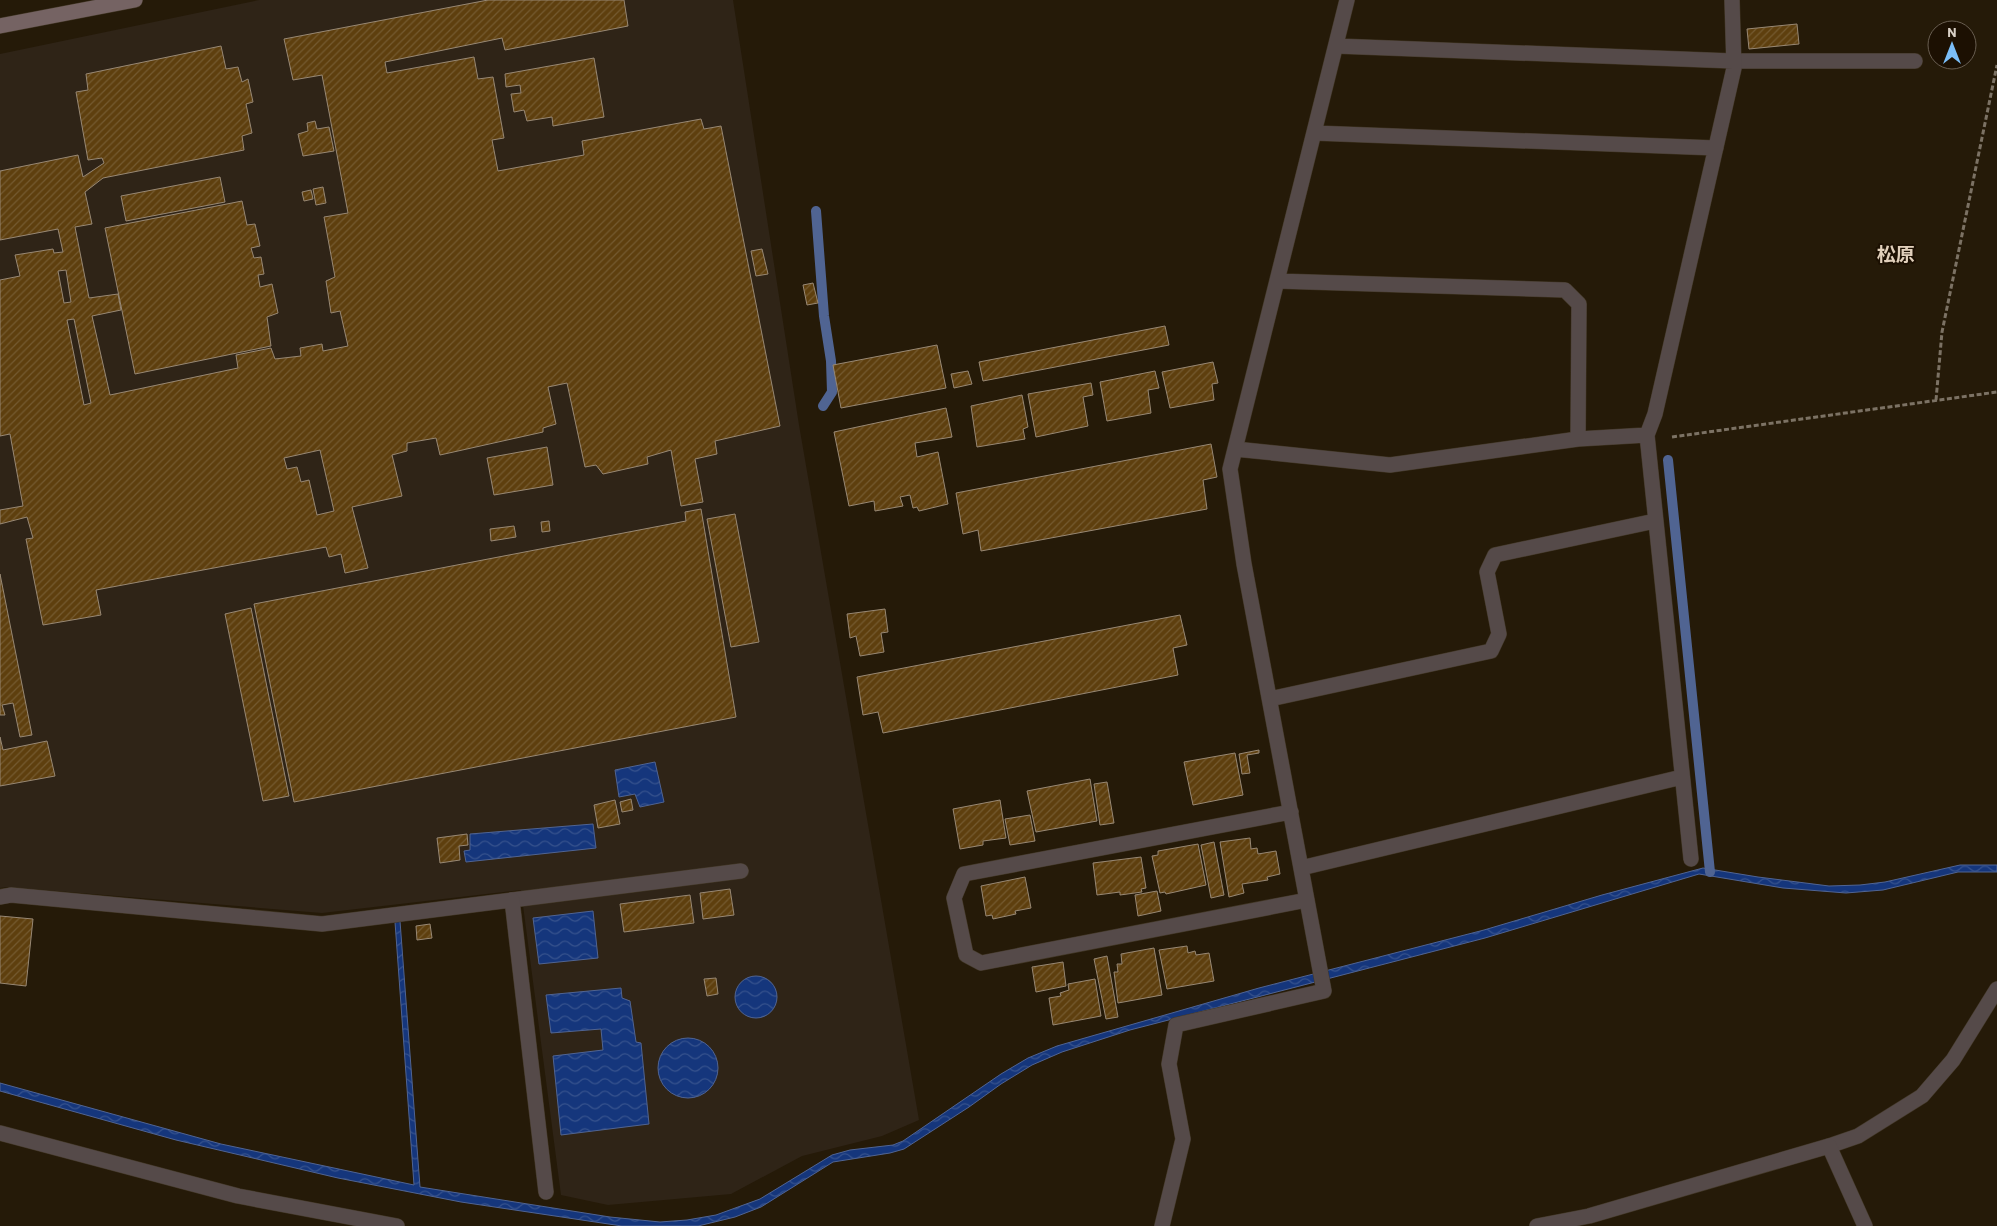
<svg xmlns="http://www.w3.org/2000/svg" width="1997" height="1226" font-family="Barlow,'Noto Sans JP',sans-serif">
	<defs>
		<pattern id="water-waves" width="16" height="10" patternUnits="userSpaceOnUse" patternTransform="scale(1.25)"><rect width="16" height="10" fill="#15367c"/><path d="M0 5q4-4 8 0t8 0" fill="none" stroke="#36528d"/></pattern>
		<pattern id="building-hatch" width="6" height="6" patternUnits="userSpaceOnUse" patternTransform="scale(1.25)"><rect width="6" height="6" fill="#5e3f0e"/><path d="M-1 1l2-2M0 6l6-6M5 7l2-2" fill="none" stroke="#745a30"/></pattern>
	</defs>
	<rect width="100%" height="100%" fill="#251a08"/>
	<path fill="#2f2417" d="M259 0H733L799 425 919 1120 882 1136 802 1156 731 1194 608 1205 561 1195 521 890 322 913 7 887 0 888V54Z"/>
	<path fill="url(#water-waves)" stroke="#506492" d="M655 762 664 802 640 807 635 794 619 797 615 770Z
		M593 824 596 848 466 862 464 851 470 850V834Z
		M1960 865H1997V872H1958L1883 890 1846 893 1783 888 1699 874 1485 938 1130 1030 1062 1052 1032 1065 1001 1084 969 1107 904 1149 890 1153 833 1162 761 1207 735 1217 698 1226H622L461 1202 338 1178 176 1140 0 1091V1083L221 1144 414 1185 395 922 400 921 420 1187 610 1217 660 1222 687 1220 716 1215 760 1199 832 1155 850 1150 893 1145 903 1141 1001 1074 1028 1058 1057 1046 1259 988 1484 930 1602 895 1703 868 1758 877 1829 886 1860 885 1885 882Z
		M593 911 598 958 539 964 533 918Z
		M735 997a21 21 0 1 1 42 0a21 21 0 1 1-42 0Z
		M621 988 622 998 630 1001 636 1042 641 1043 649 1124 561 1135 553 1056 603 1050 601 1029 551 1033 546 995Z
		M658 1068a30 30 0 1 1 60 0a30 30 0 1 1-60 0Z"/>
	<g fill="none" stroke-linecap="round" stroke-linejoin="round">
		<path stroke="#506492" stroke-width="10" d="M816 211 824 316 831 361 832 392 823 406
			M1668 460 1710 872"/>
	</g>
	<path fill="url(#building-hatch)" stroke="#988874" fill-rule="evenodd" d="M488 0H624L628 26 505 50 502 38 385 62 387 73 474 57 478 79 493 77 504 138 492 140 498 171 584 155 582 141 701 119 704 129 721 126 780 426 715 441 717 454 695 459 703 502 681 506 671 450 647 457 648 464 603 474 596 465 585 467 567 383 548 387 556 424 543 428V432L440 455 436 438 407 443V451L392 455 402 496 352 507 368 568 345 573 341 554 329 557 326 547 96 590 101 615 43 625 26 539 33 538 27 517 0 524V510L23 506 10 434 0 436V280L20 276 15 255 53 249 54 253 63 252 58 229 0 240V171L78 155 83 177 104 163 102 158 88 160 76 92 88 90 86 74 221 46 226 69 238 67 242 82 248 79 253 102 246 104 252 133 242 136 244 150 103 178 85 192 92 224 75 227 89 298 118 294 121 310 92 316 110 395 238 368 236 355 271 348 275 359 301 356 300 348 322 344 323 351 348 346 340 311 331 313 326 281 335 277 324 217 348 213 322 75 293 80 284 39ZM66 270 71 302 64 303 58 271ZM74 319 91 403 84 405 67 320ZM320 450 334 511 317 515 309 480 301 482 297 467 287 469 284 458Z
		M1797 24 1799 44 1749 49 1747 29Z
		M594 58 604 117 553 126 552 117 527 121 524 110 514 112 511 94 521 93 520 85 506 87 505 74Z
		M315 121 317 129 329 127 334 151 303 156 298 134 308 131 307 123Z
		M220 177 225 202 126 221 121 196Z
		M323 187 326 203 316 205 313 189Z
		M311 190 313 199 304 201 302 192Z
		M242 201 247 225 255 224 260 246 251 248 254 258 261 257 264 274 258 275 260 287 272 284 278 313 267 317 271 346 135 374 105 228Z
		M762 249 768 274 756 276 751 251Z
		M813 283 818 303 807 305 803 285Z
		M1165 326 1169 345 983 381 979 362Z
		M937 345 946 388 841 408 833 365Z
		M1213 362 1218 383 1212 384 1214 400 1170 408 1162 372Z
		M968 371 972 384 954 388 951 374Z
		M1155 371 1159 388 1148 390 1151 413 1107 421 1100 382Z
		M1091 383 1093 395 1083 397 1088 426 1036 437 1028 394Z
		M1022 395 1028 427 1023 429 1025 439 977 447 971 406Z
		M946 408 952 437 915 443 917 457 938 452 948 504 919 511 917 507 913 508 910 495 900 497 903 506 875 511 874 501 849 506 834 432Z
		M1211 444 1217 477 1203 480 1207 509 981 551 978 530 963 534 956 493Z
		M547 447 553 485 494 495 487 458Z
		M701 509 736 717 294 802 254 604 686 521 685 512Z
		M735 514 759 642 731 647 707 519Z
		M549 521 550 531 542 532 541 522Z
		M514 526 516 537 491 541 490 529Z
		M0 574 32 735 20 737 13 703 2 705 5 715H0Z
		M251 608 289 796 263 801 225 614Z
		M885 609 888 632 881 633 884 652 860 656 856 636 850 638 847 614Z
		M1180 615 1187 645 1173 648 1178 675 883 733 878 712 863 715 857 677Z
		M0 737 3 750 47 741 55 776 0 786Z
		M1259 750V753L1247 755 1250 773 1242 774 1239 754Z
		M1235 753 1243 795 1193 805 1184 762Z
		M1090 779 1097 821 1036 832 1027 791Z
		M1107 782 1114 823 1100 825 1094 784Z
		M631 799 633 810 622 812 620 802Z
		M615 800 620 824 598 828 594 805Z
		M1000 800 1006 838 983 841V845L960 849 953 809Z
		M1030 815 1035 841 1010 845 1005 819Z
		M467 834 468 845 459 846 460 860 440 863 437 838Z
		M1250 838 1251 849 1257 848 1258 854 1276 851 1280 874 1267 877 1268 880 1242 884 1244 893 1229 897 1220 842Z
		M1214 842 1224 895 1211 898 1201 845Z
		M1198 844 1206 885 1166 894 1165 892 1160 893 1152 856 1158 855V851Z
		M1141 857 1146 888 1141 889 1142 892 1120 895V892L1097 895 1093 863Z
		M1025 877 1031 908 1015 911 1016 914 993 919 992 915 986 916 981 886Z
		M730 889 734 915 703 919 700 893Z
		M1157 891 1161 911 1138 916 1135 895Z
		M690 895 694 923 624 932 620 904Z
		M0 916 33 919 26 986 0 983Z
		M430 924 432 938 417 940 416 926Z
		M1187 946 1188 953 1195 951 1196 955 1209 953 1214 981 1167 989 1159 950Z
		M1154 948 1162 995 1118 1003 1114 972H1118L1117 964H1122L1121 954Z
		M1107 956 1118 1017 1106 1019 1094 959Z
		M1063 962 1066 986 1036 992 1032 967Z
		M716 978 718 994 707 996 704 979Z
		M1095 979 1101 1016 1053 1025 1049 998 1061 996 1060 993 1069 990 1068 984Z"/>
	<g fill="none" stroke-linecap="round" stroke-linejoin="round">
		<g stroke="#423726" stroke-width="16">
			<path id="lane" d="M1733 61H1915
				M512 900 741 871
				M1829 1146 1858 1136 1922 1096 1953 1060 1997 989"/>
		</g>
		<g stroke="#423726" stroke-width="16">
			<path id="street" d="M1336 46 1733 61
				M1314 133 1716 148
				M1277 281 1565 290 1579 304 1578 439
				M1235 449 1390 465 1578 439 1647 435
				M1270 699 1491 651 1499 634 1487 572 1495 555 1655 521
				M1291 812 964 874 954 898 966 955 981 963 1307 900
				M1691 859 1647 435 1655 414 1734 68 1732 0
				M1301 868 1682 777
				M0 897 11 895 322 924 512 900 546 1192
				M0 1133 238 1196 397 1226
				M1162 1226 1183 1139 1169 1064 1176 1025 1324 991 1244 564 1230 469 1347 0
				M1537 1226 1589 1216 1829 1146 1865 1226"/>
		</g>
		<g stroke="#423726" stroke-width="16">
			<path id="secondary" d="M0 26 135 0"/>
		</g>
		<path stroke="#7c7264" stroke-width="3" stroke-dasharray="5 2.5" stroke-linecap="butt" d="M1936 400 1942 332 1997 65
			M1672 437 1997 392"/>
		<use href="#lane" stroke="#554a49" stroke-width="15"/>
		<use href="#street" stroke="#554a49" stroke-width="15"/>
		<use href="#secondary" stroke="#756363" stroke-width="15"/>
	</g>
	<g text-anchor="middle" stroke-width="4" stroke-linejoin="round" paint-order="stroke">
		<g font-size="19" font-weight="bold" fill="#e1d0bb" stroke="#1c1002">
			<text x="1896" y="261">松原</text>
		</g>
	</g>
	<g transform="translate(1952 45)"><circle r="24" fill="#1c1002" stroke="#685d50"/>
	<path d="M0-4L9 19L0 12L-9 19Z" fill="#7bbef8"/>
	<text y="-8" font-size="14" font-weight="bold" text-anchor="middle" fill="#d9d0c6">N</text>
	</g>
</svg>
